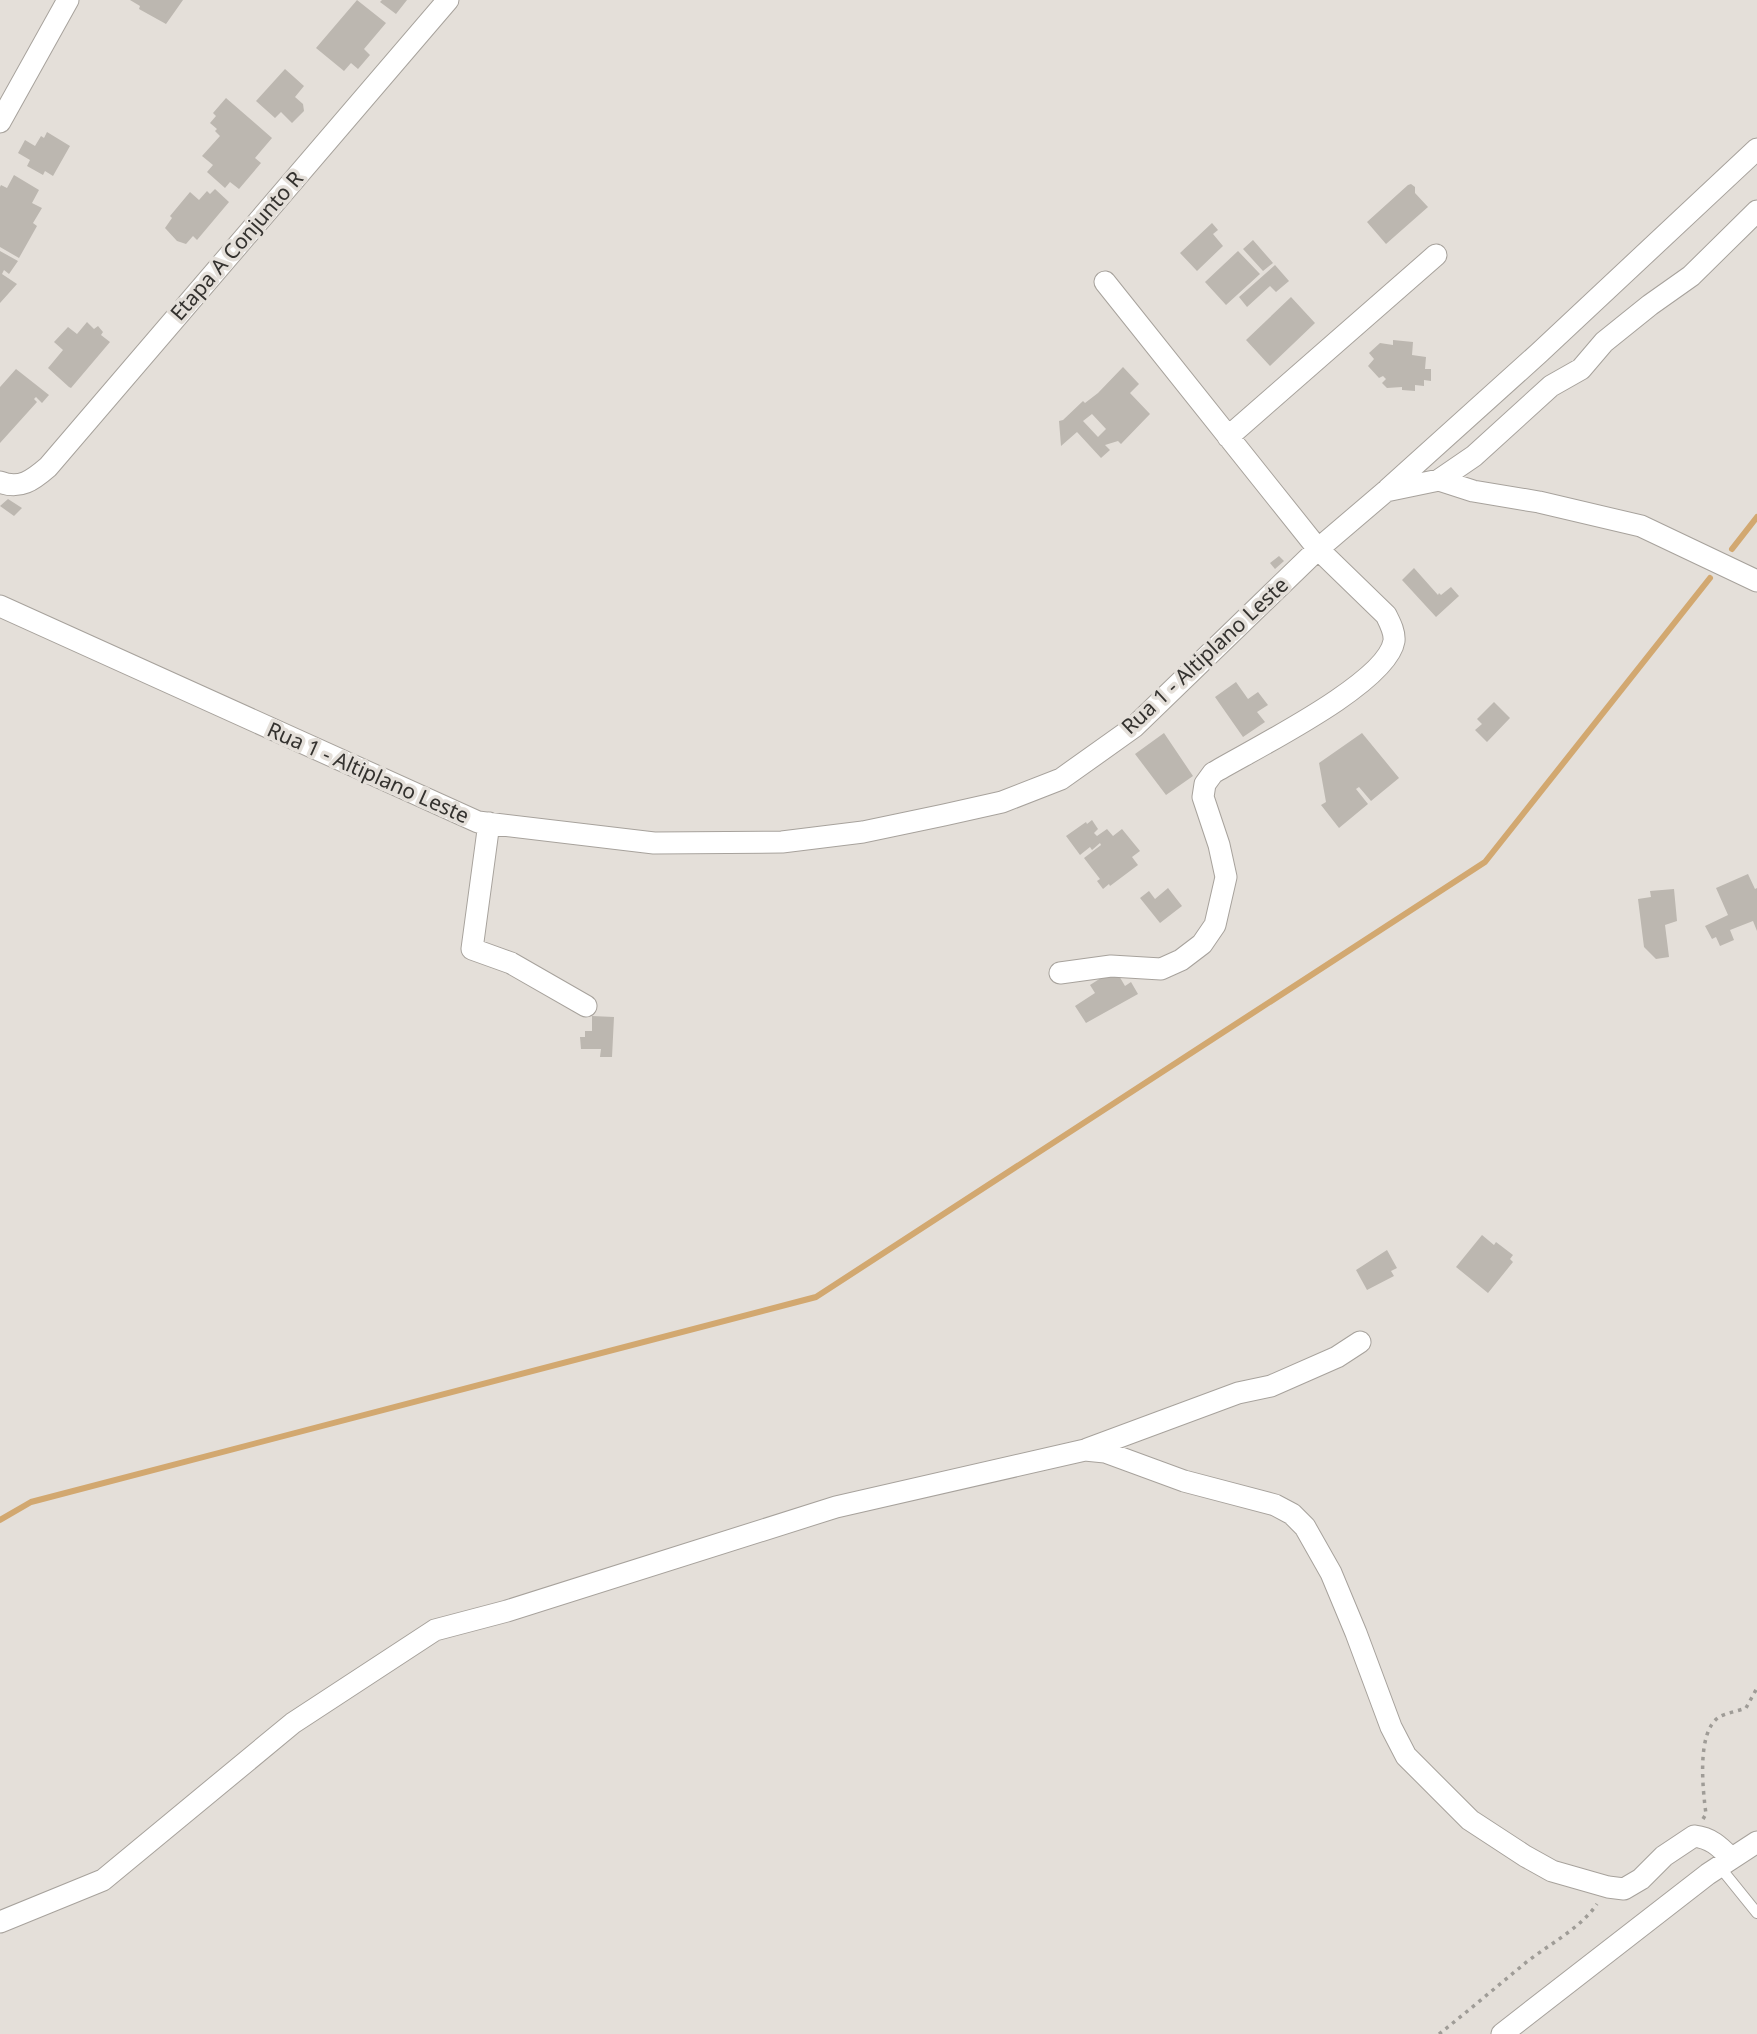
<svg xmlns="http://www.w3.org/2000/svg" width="1757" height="2034" font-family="'Noto Sans',sans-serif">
	<rect width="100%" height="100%" fill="#e4dfd9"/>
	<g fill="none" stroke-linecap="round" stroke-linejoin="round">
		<path stroke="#d2a870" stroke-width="6" d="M1732 549 1757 517
			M0 1520 31 1502 816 1297 1485 862 1710 578"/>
	</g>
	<path fill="#bcb7b0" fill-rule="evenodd" d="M130 0H183L166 24 139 9 140 6Z
		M357 0 386 23 364 49 370 55 358 69 351 63 344 71 316 48Z
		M382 0H407L396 14 380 2Z
		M285 69 304 86 295 97 303 104 304 111 292 123 281 112 275 118 256 101Z
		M226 98 272 138 255 158 261 163 239 189 230 182 225 188 207 172 213 165 202 156 220 136 215 131 217 129 210 123 216 116 213 113Z
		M47 132 70 146 53 176 45 171 43 175 27 166 30 160 18 153 25 140 35 146 41 136 44 138Z
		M14 175 39 190 32 203 42 208 33 223 37 226 19 258 0 247V187L1 185 7 188Z
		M1408 185 1411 184 1415 187V193L1428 207 1386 244 1367 222Z
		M215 189 229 202 197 240 193 236 186 244 177 241 165 228 172 218 170 216 190 192 199 200 207 191 210 194Z
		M1212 223 1218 230 1213 234 1223 246 1197 271 1180 253Z
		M1253 240 1273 263 1263 271 1243 249Z
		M0 251 18 261 9 274 4 270 2 274 17 284 0 303Z
		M1238 251 1260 274 1226 305 1205 282Z
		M1275 265 1289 281 1276 292 1270 286 1247 307 1239 297Z
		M1291 297 1315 323 1270 366 1246 340Z
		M87 322 94 329 98 326 103 332 101 335 110 342 71 388 69 387 48 368 63 350 54 342 68 327 77 334Z
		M1393 340 1413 342 1412 355 1426 357 1425 369H1431V381L1424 380V386L1415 385V391L1402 390V387L1387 388 1382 383 1386 379 1383 376 1379 378 1368 366 1374 359 1369 353 1380 343 1393 345Z
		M1123 367 1139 384 1130 393 1150 414 1121 444 1118 441 1105 445 1110 450 1101 458 1077 432 1061 446 1059 421 1063 420 1083 401 1085 403 1098 393ZM1092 414 1106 429 1098 437 1083 421Z
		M16 369 49 395 42 403 36 397 34 399 37 402 0 443V387Z
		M8 499 22 508 14 516 0 506Z
		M1279 556 1284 561 1275 569 1270 563Z
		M1414 568 1438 595 1439 593 1441 595 1451 587 1459 596 1436 617 1402 580Z
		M1236 682 1248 699 1258 692 1268 705 1257 712 1265 722 1243 737 1215 697Z
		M1494 702 1510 718 1487 742 1475 730 1482 724 1477 719Z
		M1164 733 1193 776 1166 795 1135 754Z
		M1362 733 1399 778 1371 801 1359 787 1356 789 1368 804 1339 828 1321 805 1326 802 1319 763Z
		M1092 820 1098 829 1094 833 1097 836 1107 829 1113 836 1122 829 1140 851 1132 857 1138 865 1110 886 1109 884 1103 889 1097 881 1100 879 1084 858 1101 845 1100 843 1092 850 1090 847 1080 855 1066 836 1086 822 1087 824Z
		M1748 874 1755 889 1757 888V931L1753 921 1730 930 1734 940 1720 946 1716 937 1712 939 1705 926 1728 915 1716 888Z
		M1168 888 1182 906 1160 923 1140 898 1149 891 1155 899Z
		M1674 889 1677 921 1665 925 1669 957 1656 959 1644 947 1638 899 1651 897 1650 891Z
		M1115 969 1125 986 1131 982 1138 994 1086 1023 1075 1006 1095 993 1090 985Z
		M592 1016 614 1017 612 1057H600L601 1049H581L580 1037H585V1031H592Z
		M1482 1235 1494 1245 1496 1242 1513 1255 1510 1259 1513 1262 1488 1293 1456 1267Z
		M1387 1250 1397 1268 1391 1271 1394 1276 1367 1290 1356 1270Z"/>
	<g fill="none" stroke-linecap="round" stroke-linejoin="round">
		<g stroke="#a7a29c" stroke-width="12">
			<path id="lane" d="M1719 1866 1757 1913"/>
		</g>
		<g stroke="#a7a29c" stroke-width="23">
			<path id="street" d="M0 122 68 0
				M1228 437 1436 255
				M1439 480 1474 456 1551 386 1581 369 1604 342 1650 305 1691 276 1757 211
				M0 482C20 490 33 480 48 467L448 0
				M1388 489 1539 353 1757 149
				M0 606 478 822 654 843 782 842 863 832 944 815 1002 802 1061 779 1134 727 1318 549 1386 491 1439 480 1473 491 1539 502 1641 526 1757 581
				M489 823 472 949 511 963 586 1006
				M1060 973 1111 966 1161 969 1181 960 1202 944 1215 925 1226 877 1219 845 1203 797 1205 784 1213 773C1251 750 1387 684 1394 641 1395 632 1390 623 1386 615L1318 549 1105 282
				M1087 1449 1238 1393 1271 1386 1337 1357 1360 1342
				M0 1922 103 1880 293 1723 435 1630 507 1611 836 1507 1085 1450 1105 1452 1184 1481 1275 1505 1292 1514 1305 1527 1331 1573 1356 1633 1391 1727 1406 1756 1470 1820 1525 1856 1552 1871 1608 1887 1624 1889 1641 1879 1664 1856 1694 1836C1711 1838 1719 1846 1731 1858
				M1502 2034 1708 1874 1757 1842"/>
		</g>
		<path stroke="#9f9c97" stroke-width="3.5" stroke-dasharray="3.5 5" stroke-linecap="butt" d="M1703 1819 1706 1814C1703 1791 1696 1732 1719 1717 1726 1713 1738 1711 1746 1708L1757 1688
			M1439 2034C1467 2012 1495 1988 1523 1965 1547 1945 1579 1930 1597 1904"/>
		<use href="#lane" stroke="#fff" stroke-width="10"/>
		<use href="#street" stroke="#fff" stroke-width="21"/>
	</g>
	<g text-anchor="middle" stroke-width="7" stroke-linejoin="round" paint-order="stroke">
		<g font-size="21" fill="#34322f" stroke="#e4dfd9">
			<text transform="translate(237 246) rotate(-49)" y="7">Etapa A Conjunto R</text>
			<text transform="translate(1205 656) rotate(-43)" y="7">Rua 1 - Altiplano Leste</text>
			<text transform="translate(368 773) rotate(24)" y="7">Rua 1 - Altiplano Leste</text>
		</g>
	</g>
</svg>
